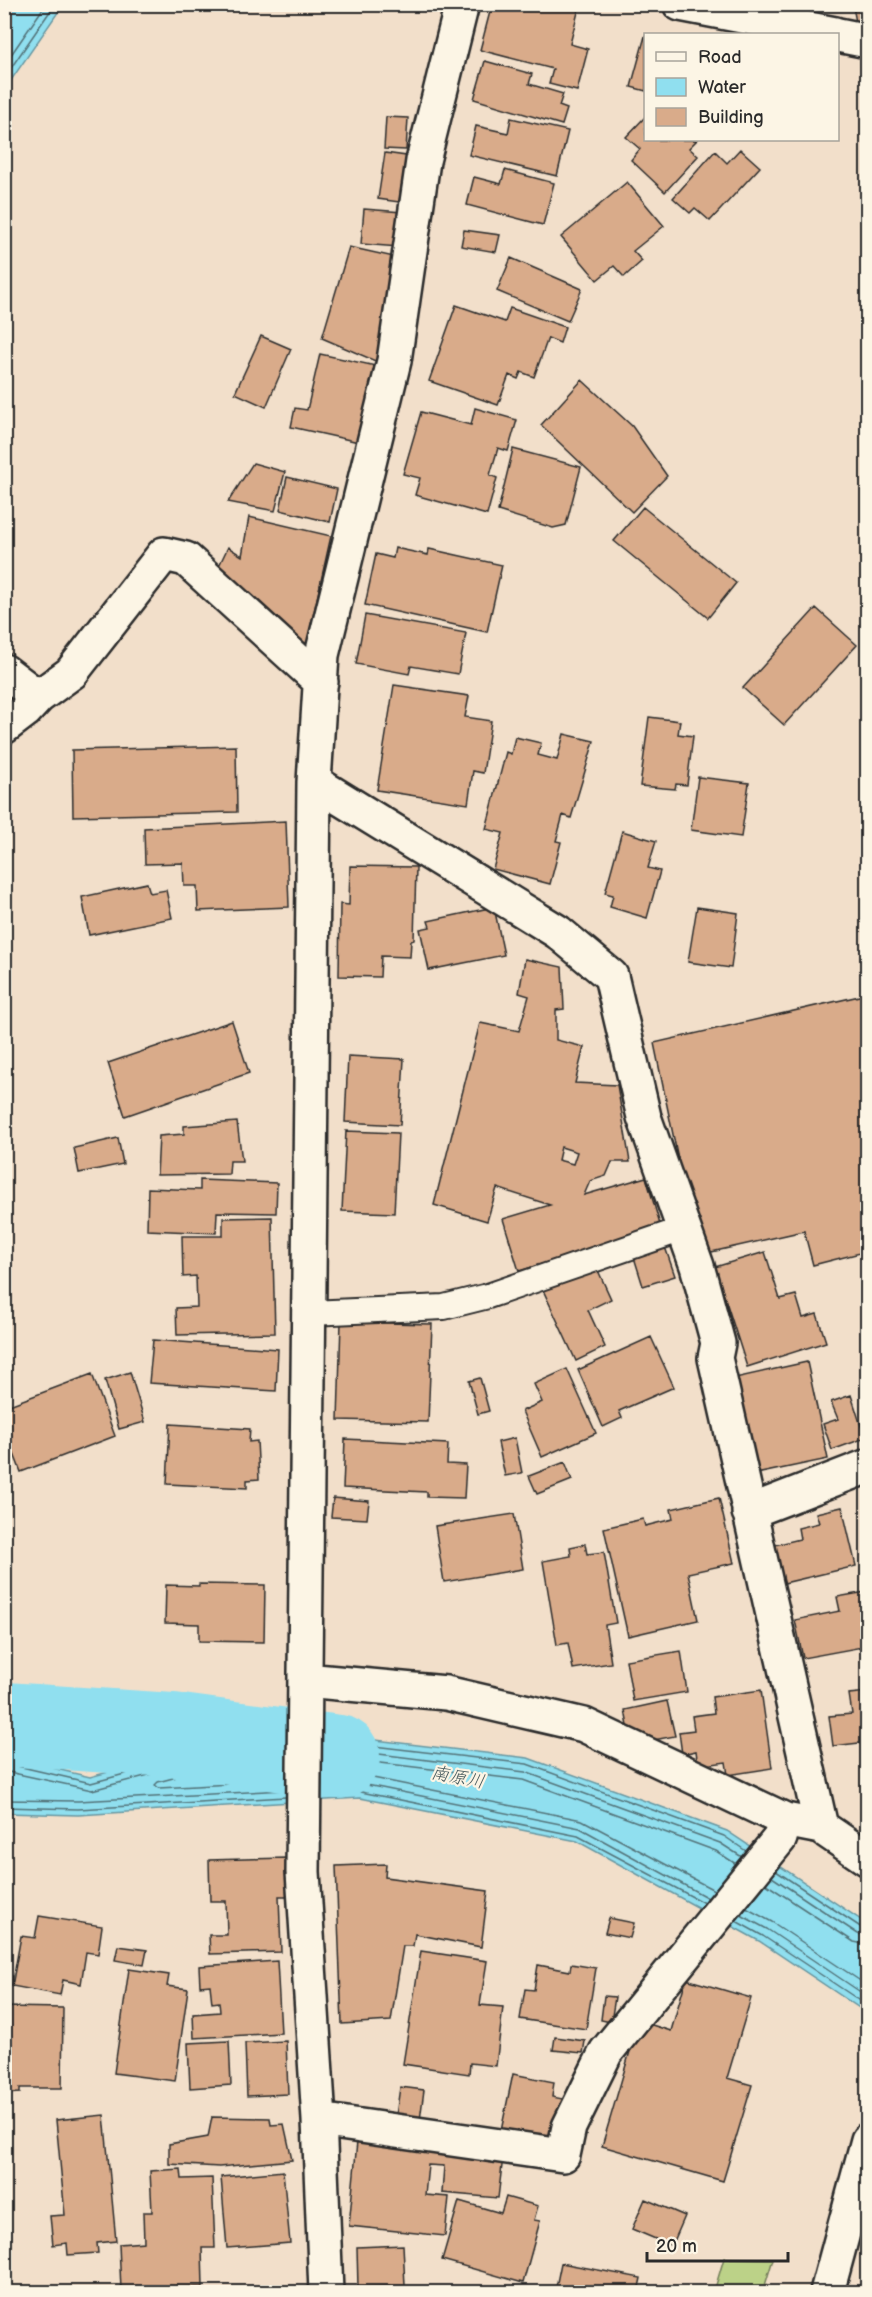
<svg xmlns="http://www.w3.org/2000/svg" width="872" height="2297" font-family="'Balsamiq Sans','Klee One',sans-serif">
	<rect width="100%" height="100%" fill="#f2dfca"/>
	<filter id="ink" filterUnits="userSpaceOnUse"><feTurbulence type="fractalNoise" baseFrequency=".0167" numOctaves="2"/><feDisplacementMap in="SourceGraphic" scale="12" xChannelSelector="R" yChannelSelector="G"/><feConvolveMatrix kernelMatrix="1 2 1 2 8 2 1 2 1" color-interpolation-filters="sRGB"/></filter>
	<g filter="url(#ink)">
		<path fill="#bcd288" stroke="#747e5a" stroke-width="1.5" d="M724 2258 773 2259 763 2292H714Z"/>
		<path fill="#90dfef" stroke="#6897a1" stroke-width="1.5" d="M5 4 63 5 5 89 4 5Z
			M274 1728 528 1758 727 1831 867 1924V2013L759 1941 577 1841 360 1798 78 1815 5 1813V1757L90 1777Z"/>
		<g fill="none" stroke-linecap="round" stroke-linejoin="round">
			<path stroke="#537379" stroke-width="1.5" d="M4 65 46 4
				M4 78 55 4
				M322 1740 527 1764 724 1836 746 1851
				M322 1747 525 1772 720 1843 742 1857
				M322 1756 523 1780 716 1851 736 1864
				M4 1763 91 1783 274 1734 286 1736
				M4 1771 92 1790 274 1742 286 1743
				M322 1778 363 1776 582 1820 714 1890
				M286 1781 159 1788 155 1785 158 1782 275 1751 286 1752
				M322 1787 362 1784 580 1828 708 1898
				M322 1795 361 1792 578 1836 704 1903
				M4 1800 78 1801 286 1790
				M4 1807 78 1809 286 1797
				M776 1871 862 1928 868 1929
				M772 1877 858 1934 868 1936
				M766 1884 854 1942 868 1945
				M746 1908 772 1922 868 1986
				M741 1915 767 1929 868 1997
				M736 1921 763 1936 868 2006"/>
			<path stroke="#90dfef" stroke-width="84" d="M4 1724 172 1735 338 1757"/>
		</g>
		<path fill="#d9ab8a" stroke="#2b2b2b" stroke-width="1.5" fill-rule="evenodd" d="M492 4H580L570 44 588 49 577 91 549 84 553 69 480 50Z
			M863 4H868V25L856 22 853 7Z
			M645 36H646V91L631 87Z
			M485 61 532 74 529 84 563 94 559 106 567 109 562 125 474 99Z
			M386 117 408 118 406 150 384 149Z
			M645 117 646 140H697L689 148 698 156 665 192 631 160 640 149 626 137Z
			M511 118 568 131 557 176 469 155 476 126 508 133Z
			M740 149 760 167 710 221 695 208 690 213 673 198 715 151 727 163Z
			M385 153 406 156 399 202 378 199Z
			M505 170 554 183 543 225 467 205 474 177 501 184Z
			M627 182 664 226 633 251 642 261 624 277 614 266 597 280 561 237Z
			M364 209 402 212 399 247 361 244Z
			M464 230 500 235 496 252 461 246Z
			M349 247 403 259 380 363 322 338Z
			M511 258 582 289 568 321 497 291Z
			M456 305 505 322 510 308 565 327 560 343 548 338 534 377 521 372 518 379 509 375 498 405 429 381Z
			M261 336 291 349 266 407 235 393Z
			M320 354 376 366 359 442 291 427 295 408 307 410Z
			M582 380 632 426 667 476 632 512 541 425Z
			M475 408 517 420 508 451 498 448 490 475 497 478 487 515 415 495 420 478 403 474 421 412 471 425Z
			M513 449 581 467 566 525 553 528 498 511Z
			M253 463 285 472 275 511 228 502Z
			M287 477 337 489 330 522 280 510Z
			M643 507 736 583 708 618 614 541Z
			M249 517 331 536 306 648 216 572 228 547 242 556Z
			M395 548 428 555 429 549 502 565 487 632 365 605 376 554 393 558Z
			M816 608 857 645 784 725 743 688Z
			M365 615 466 633 458 674 411 666 409 674 356 664Z
			M394 685 469 696 465 717 491 721 483 773 473 771 468 804 377 790Z
			M649 717 680 721 678 734 693 736 687 785 676 784 675 789 640 786Z
			M564 734 594 741 571 818 563 815 556 841 561 842 550 884 493 869 503 833 486 829 506 752 511 754 515 737 541 743 538 755 557 760Z
			M236 746 237 812 73 816 72 750Z
			M698 777 749 783 741 837 691 830Z
			M286 821 289 907 198 911 197 886H184L183 863 145 864 144 828Z
			M622 831 656 841 648 868 660 871 647 918 610 907 613 895 605 893Z
			M350 866 416 867 414 940 411 941 410 957 381 956 380 977 339 976 340 904 349 905Z
			M147 883 150 893 166 890 172 918 89 935 82 897Z
			M494 907 504 955 429 970 420 929 430 927 428 921Z
			M697 907 738 913 731 968 688 962Z
			M525 959 562 967 564 1009 556 1010V1040L584 1047 575 1083 617 1085 630 1162H612L606 1176 590 1181 584 1195 646 1177 661 1228 519 1271 503 1219 550 1205 497 1188 487 1221 434 1205 480 1023 519 1031 529 996 519 993ZM561 1147 577 1152 573 1164 558 1160Z
			M868 994V1251L813 1265 804 1231 698 1255 654 1043Z
			M232 1021 249 1073 125 1116 108 1063Z
			M348 1056 404 1059 400 1125 345 1122Z
			M237 1122 242 1161H230L229 1174 157 1175 159 1136 184 1134V1126Z
			M346 1131 398 1133 394 1213 342 1211Z
			M118 1138 123 1164 79 1173 74 1148Z
			M200 1180 277 1183 276 1213 217 1212 216 1233 147 1230 148 1188 200 1190Z
			M272 1217 275 1333 177 1335 176 1308 197 1307 196 1276 183 1277 182 1236H223V1218Z
			M664 1244 675 1276 643 1286 633 1254Z
			M765 1252 780 1299 796 1295 803 1318 817 1314 826 1342 747 1367 715 1267Z
			M596 1266 611 1299 588 1310 605 1347 576 1361 543 1290Z
			M341 1322 432 1324 428 1422 338 1420Z
			M651 1337 674 1387 619 1411 622 1418 603 1427 578 1370Z
			M153 1340 278 1349 276 1391 149 1383Z
			M807 1362 828 1459 756 1474 735 1378Z
			M567 1369 596 1433 542 1457 522 1411 542 1402 534 1384Z
			M130 1372 145 1422 119 1429 105 1380Z
			M92 1374 115 1436 21 1472 4 1428V1407Z
			M480 1378 489 1411 478 1414 469 1381Z
			M851 1395 865 1438 832 1450 823 1424 838 1419 831 1402Z
			M170 1424 250 1429 249 1442 257 1441 259 1479 247 1480V1488L167 1484Z
			M515 1438 522 1473 505 1476 498 1442Z
			M345 1439 448 1444 447 1464 466 1465 464 1498 427 1497V1492L343 1488Z
			M565 1462 572 1480 537 1494 529 1476Z
			M333 1498 369 1501 367 1519 331 1517Z
			M719 1498 734 1563 688 1573 698 1620 628 1636 604 1528 643 1519 645 1526 673 1519 671 1509Z
			M842 1507 856 1566 784 1583 775 1545 800 1539 798 1528 819 1523 816 1513Z
			M514 1514 523 1569 444 1582 435 1526Z
			M585 1544 587 1554 604 1552 616 1623 605 1625 611 1663 573 1669 568 1643 557 1645 543 1561 571 1556 570 1547Z
			M199 1584 265 1585 264 1642 199 1641V1624L165 1623 166 1585 199 1586Z
			M866 1592 868 1646 803 1658 795 1620 840 1611 837 1597Z
			M681 1651 687 1692 633 1701 626 1660Z
			M761 1690 772 1768 728 1775 726 1762 698 1766 696 1751 682 1754 679 1732 694 1730 692 1716 714 1713 712 1697Z
			M868 1692V1742L833 1746 829 1716 852 1714 849 1694Z
			M667 1701 675 1736 643 1742 630 1737 625 1710Z
			M868 1803V1824L862 1823Z
			M287 1858 288 1896H279L281 1952 210 1954 209 1935H227L226 1901H210L209 1860Z
			M386 1864 385 1877 488 1891 481 1947 415 1934 413 1946H403L391 2021 342 2024 336 1866Z
			M39 1916 102 1926 98 1954 86 1952 81 1984 63 1980 60 1995 12 1986 21 1936 35 1938Z
			M609 1918 634 1923 630 1938 605 1933Z
			M118 1946 147 1950 144 1965 115 1960Z
			M421 1951 487 1961 480 2005 503 2007 496 2066 470 2063 469 2074 403 2064Z
			M277 1961 281 2033 194 2038 193 2014 220 2012 219 2002 212 2003 210 1985 200 1986 199 1966Z
			M571 1964 596 1968 586 2029 520 2019 525 1989 534 1990 538 1965 570 1971Z
			M129 1969 169 1975 167 1986 188 1989 175 2081 114 2073Z
			M686 1979 751 1998 727 2078 752 2085 723 2181 602 2146 639 2021 671 2031Z
			M604 1996 615 1997 611 2022 601 2020Z
			M4 2007 63 2008 62 2088H20V2093L4 2094Z
			M555 2037 585 2041 583 2053 553 2050Z
			M229 2041 231 2085 190 2088 188 2043Z
			M286 2041 288 2094 247 2096 245 2043Z
			M513 2074 554 2082 552 2097 568 2100 565 2126 547 2141 501 2131Z
			M400 2087 424 2090 420 2120 396 2116Z
			M104 2115 116 2241 97 2243 98 2253 68 2255 67 2243 53 2245 50 2216 65 2215 56 2120Z
			M212 2117 270 2118 271 2125 284 2124 292 2160 219 2167 169 2164V2144L208 2137Z
			M357 2142 503 2157 498 2198 442 2193 444 2166 428 2165 425 2195 449 2197 445 2236 349 2226Z
			M181 2169 182 2179 212 2178 215 2248H202L203 2287 121 2290 119 2244 144 2242 143 2212H152L150 2171Z
			M283 2171 290 2243 227 2248 221 2177Z
			M506 2197 538 2206 534 2220 540 2221 523 2283 442 2260 459 2201 501 2213Z
			M645 2199 685 2216 672 2246 632 2229Z
			M403 2245 405 2286 358 2287 357 2247Z
			M561 2263 641 2278 638 2292H555Z"/>
		<g fill="none" stroke-linecap="round" stroke-linejoin="round">
			<g stroke="#2b2b2b" stroke-width="28">
				<path id="lane" d="M310 1313 444 1307 488 1296 683 1229"/>
			</g>
			<g stroke="#2b2b2b" stroke-width="38">
				<path id="street" d="M680 4 835 34
					M838 35 868 41
					M4 671 38 697
					M4 727 25 711 38 697 71 673 164 554 186 559 321 682
					M314 782 558 932 611 976 644 1117 697 1266 718 1343 715 1358 821 1827
					M749 1512 868 1466
					M305 1680 446 1693 584 1725 785 1820 821 1827 868 1859
					M319 2120 563 2155 569 2127 606 2052 780 1838 785 1820
					M326 2292 319 2120 303 1872 314 782 322 655 394 361 423 161 462 4"/>
			</g>
			<g stroke="#2b2b2b" stroke-width="38">
				<path id="highway" d="M827 2292 868 2140"/>
			</g>
			<use href="#lane" stroke="#fcf5e5" stroke-width="24"/>
			<use href="#street" stroke="#fcf5e5" stroke-width="33"/>
			<use href="#highway" stroke="#fcf5e5" stroke-width="33"/>
		</g>
	</g>
	<g text-anchor="middle" stroke-width="4.5" stroke-linejoin="round" paint-order="stroke">
		<g font-size="18" font-style="italic" fill="#44585c" stroke="#fcf5e5">
			<text transform="translate(458 1777) rotate(11)" y="6">南原川</text>
		</g>
	</g>
	<rect width="872" height="2297" fill="none" stroke="#fcf5e5" stroke-width="24"/>
	<rect x="12" y="12" width="848" height="2273" fill="none" stroke="#2b2b2b" stroke-width="2" filter="url(#ink)"/>
	<rect x="644" y="33" width="195" height="108" fill="#fcf5e5" stroke="#a8a49b" stroke-width="1.5"/>
	<rect x="656" y="52" width="30" height="9" fill="#fcf5e5" stroke="#a8a49b" stroke-width="1.5"/>
	<text x="698" y="63" font-size="18" fill="#2b2b2b">Road</text>
	<rect x="656" y="78" width="30" height="18" fill="#90dfef" stroke="#a8a49b" stroke-width="1.5"/>
	<text x="698" y="93" font-size="18" fill="#2b2b2b">Water</text>
	<rect x="656" y="108" width="30" height="18" fill="#d9ab8a" stroke="#a8a49b" stroke-width="1.5"/>
	<text x="698" y="123" font-size="18" fill="#2b2b2b">Building</text>
	<path d="M647 2252v9h141v-9" fill="none" stroke="#2b2b2b" stroke-width="3"/>
	<text x="656" y="2252" font-size="18" fill="#2b2b2b" stroke="#fcf5e5" stroke-width="4.5" paint-order="stroke">20 m</text>
</svg>
